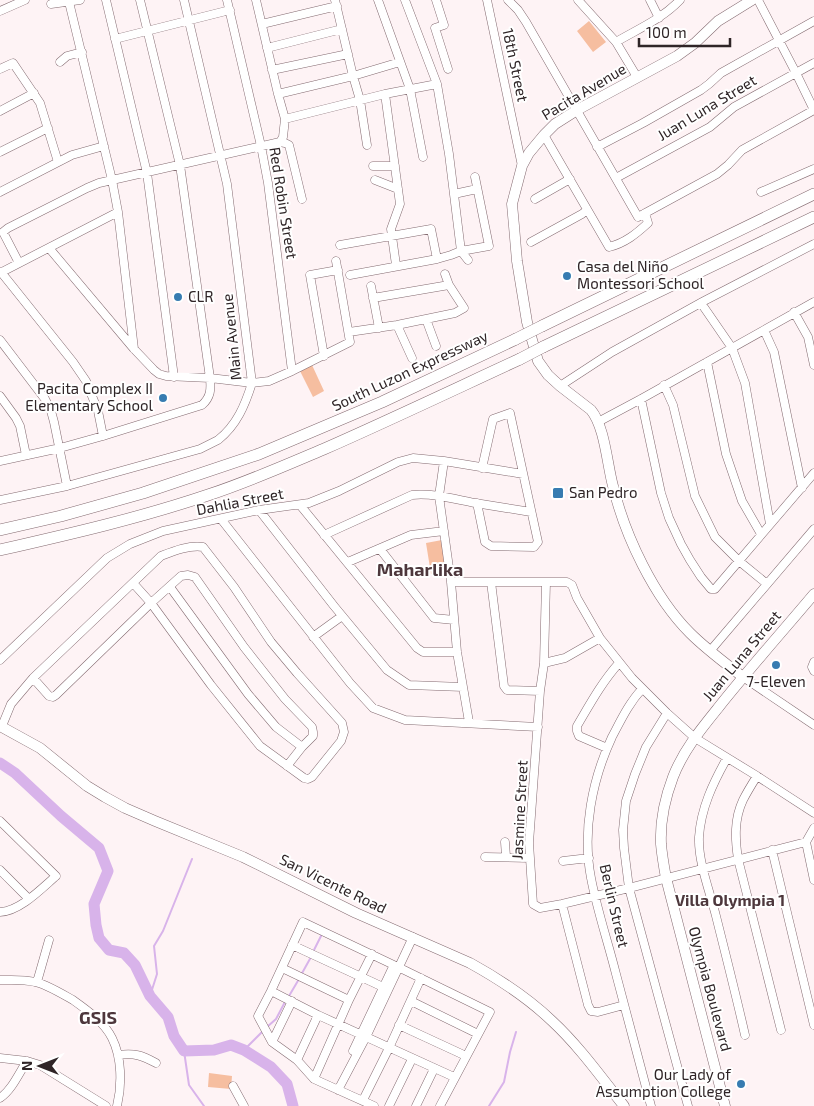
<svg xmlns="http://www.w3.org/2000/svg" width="814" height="1106" font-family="'Exo 2',sans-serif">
	<rect width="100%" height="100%" fill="#fef3f5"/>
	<path fill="#f6bea0" d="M589 21 606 42 593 52 577 31Z
		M312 365 324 391 313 397 300 371Z
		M442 540 447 571 431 574 426 543Z
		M209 1073 232 1076 231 1089 208 1087Z"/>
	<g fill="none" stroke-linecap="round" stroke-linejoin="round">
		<path stroke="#d8b3ea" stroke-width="2" d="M313 952 322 934
			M301 975 311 957
			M150 996 157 974 154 946 163 931 192 859
			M289 996 299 979
			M267 1027 276 1019 286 1000
			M244 1050 264 1030
			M184 1051 189 1085 204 1106
			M489 1106 504 1082 510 1052 516 1032"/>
		<path stroke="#d8b3ea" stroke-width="11" d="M0 763 15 773 61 816 99 848 108 871 94 904 96 925 99 938 109 950 124 953 135 965 150 996 168 1017 174 1036 184 1051 214 1050 231 1045 244 1050 271 1067 287 1084 293 1106"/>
		<g stroke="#846b71" stroke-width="9">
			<path id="minor" d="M106 0 147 173 174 377
				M227 0 261 146 268 183 292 371
				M256 0 278 94 285 119
				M335 0 353 76 360 100 367 145
				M378 0 410 89 423 157
				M405 0 437 84 449 154 461 251 468 260
				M436 0 444 25 435 28 448 69
				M487 0 522 166
				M508 0 518 10 526 22 638 217 717 174 728 165 742 150 814 110
				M578 0 616 42 637 77
				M650 0 659 18
				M758 0 796 73 814 110
				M69 2 112 180 118 212 134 349
				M51 4 80 0
				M0 11 25 0
				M262 24 337 6
				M115 39 230 10
				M616 42C638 29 662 19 680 0
				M267 48 342 29
				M60 62 67 56 82 52
				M0 69 13 63 40 103 58 162
				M272 70 348 54
				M278 94 353 76 400 62
				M385 94 400 204 391 229 396 265
				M0 111 34 93
				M544 135 609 247C625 243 636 234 648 223L645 213
				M280 142 283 137 285 119 385 94 437 84
				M597 147 643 123 701 90 709 84 721 73 814 21
				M0 152 48 128
				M373 166H395
				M616 178 710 127 734 107 814 63
				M375 180 398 189
				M0 192 72 155 104 146
				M761 192 814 169
				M454 194 477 189
				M535 199 570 179
				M531 242 582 214 587 210
				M340 245 431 229 437 259
				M49 248 134 349 154 370 159 374 166 376 210 378 252 383 269 381 292 371 350 342 336 261
				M19 263 3 232 8 228 87 188 99 183 280 142 285 143 289 145 302 199
				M1 272 73 362 86 381 98 411 103 436
				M0 273 118 212
				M350 275 437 259 451 255 461 251 489 246 475 177
				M371 286 379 328
				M373 298 449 285
				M701 303 732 348 745 383 770 524
				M794 312 808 337 814 365
				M426 319 436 346
				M397 325 412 358
				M764 330 774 352 802 488
				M349 332 397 325 455 313 464 308 449 285 445 274
				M0 340 45 399 51 411 54 422 67 486
				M324 356 310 275 338 270
				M707 362 726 454 742 501 761 534
				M664 385 673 405 695 496 715 537 739 561 767 584
				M560 386 612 352 704 301 814 244
				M0 396 16 418 20 426 26 455
				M641 399 661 493 669 518 681 544 690 560 701 577 711 589H715L814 473
				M598 422 641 399 814 302
				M0 461 60 448 103 436 202 405C211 397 211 389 210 378L180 165 140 0
				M444 461 439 496 451 582 457 652 469 722
				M0 500 67 486 200 449C206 446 212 443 218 440 237 425 245 405 252 383L227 184 184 0
				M477 503 485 542 491 546 534 547 538 542 510 413 493 419 482 468
				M300 505 417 648 423 652H457
				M259 510 334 606 387 670 409 685 463 687
				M221 519 350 683 373 708 405 720 538 727
				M324 535 412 495C434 493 454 499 475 503 494 506 512 509 531 512
				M380 549 434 618 454 620
				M348 562 411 535 444 531
				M451 582H567L572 585 577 598 600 638 632 678 667 713 695 738 757 776 814 813
				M491 582 504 686 507 690 540 691
				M546 582 544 663 540 691 529 843 533 904 540 908 562 904 629 888 806 842
				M170 587 248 694 276 727 302 747
				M313 637 342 616
				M710 651 814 529
				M0 660 107 558 130 544 163 531 259 510 309 503 339 491 398 462 413 458 444 461 523 474
				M814 662 812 667 814 671
				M544 663 565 658 600 638
				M743 677 814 725
				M33 678 49 696 53 697 56 695 151 603 181 576 188 575 195 577 244 647 285 699 312 727 313 732V736L302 747 287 766
				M642 689C629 703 621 720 612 737 592 780 582 831 591 878 597 910 608 942 616 974 628 1018 639 1062 651 1106
				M667 713 646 747 635 774 626 801 623 830 624 848 629 888 688 1106
				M2 726 11 704 33 678 161 556C174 551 189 545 203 547L234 587 271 642 297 673 342 723 344 732 341 741 312 777 308 779 304 778 260 746 211 685 151 603 133 583
				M607 748 579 736 577 731V726C590 704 602 682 619 663
				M727 758C713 783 701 808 699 837 698 862 710 892 716 916 726 956 736 995 745 1035
				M757 776C752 784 747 792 743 800 734 819 735 839 738 859L781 1030
				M0 821 56 876C41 889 20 911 0 912
				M814 828 806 842 814 880
				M505 842 506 857
				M772 850 814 1025
				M485 857 530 858
				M563 861 589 858
				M0 870 29 899
				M562 904 588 1005 591 1011 598 1012 624 1005
				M292 945 383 987
				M282 968 349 1000
				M0 980C12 980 23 979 35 982 44 983 64 995 73 1000 87 1010 104 1022 112 1038 122 1058 122 1085 117 1106
				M37 982 49 940
				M271 991 318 1015 454 1077
				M411 1001 478 1034
				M399 1025 466 1056
				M272 1042 292 1001
				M353 1051 392 969
				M118 1055C135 1053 141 1055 156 1063
				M0 1058 27 1061 40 1065 106 1106
				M297 1060 318 1015
				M314 1079 349 1000 372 954
				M233 1086 244 1106
				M338 1090 366 1037 413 937
				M0 1098C12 1090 19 1073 27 1061
				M363 1100 389 1048 421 978
				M374 1106 314 1079 297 1060 272 1042 258 1016 271 991 303 922 398 967 490 1012 440 1106
				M389 1106 412 1059
				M416 1106 434 1069"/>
		</g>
		<g stroke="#846b71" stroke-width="11">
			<path id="major" d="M743 677C725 663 706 649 690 633 654 597 625 536 613 486 607 464 605 427 591 410L560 386 548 375 538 361 527 322 517 261 514 226 512 204 522 166 529 153 544 135 555 124 577 110 677 56 695 43 718 21 752 0
				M0 726 40 748 87 786 105 797 125 808 155 821 243 857 356 913 470 963C499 979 528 998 552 1021 579 1046 601 1077 624 1106
				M725 1106 666 878C664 867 662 856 661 844 660 822 665 798 673 777 683 751 701 729 718 708 749 669 782 632 814 594"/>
		</g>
		<g stroke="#846b71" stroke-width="12">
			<path id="highway" d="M542 326 814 194
				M543 347 814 217
				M0 530 61 516 143 493 259 454 382 402 516 339
				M0 550C70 534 140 518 208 495 248 482 286 465 324 449 390 420 455 389 520 359"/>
		</g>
		<use href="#minor" stroke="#fff" stroke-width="8"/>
		<use href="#major" stroke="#fff" stroke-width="10"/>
		<use href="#highway" stroke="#fff" stroke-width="11"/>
		<g stroke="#846b71" stroke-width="12" stroke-linecap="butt">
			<path id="highway-bridge" d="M516 339 542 326
				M520 359 543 347"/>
		</g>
		<use href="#highway-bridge" stroke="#fff" stroke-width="11"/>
	</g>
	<g fill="#377cb1" stroke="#fff" stroke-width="2">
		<circle cx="567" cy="276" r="5"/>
		<circle cx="178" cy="297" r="5"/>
		<circle cx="163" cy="398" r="5"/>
		<rect x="552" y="487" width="12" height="12" rx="2.5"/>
		<circle cx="776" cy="665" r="5"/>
		<circle cx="741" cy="1084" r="5"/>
	</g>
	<g text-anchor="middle" stroke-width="4" stroke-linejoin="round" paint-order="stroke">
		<g font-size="15" fill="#2f2527" stroke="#fff">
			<text transform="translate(515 65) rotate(78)" y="5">18th Street</text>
			<text transform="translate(584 92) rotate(-31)" y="5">Pacita Avenue</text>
			<text transform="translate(707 108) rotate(-31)" y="5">Juan Luna Street</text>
			<text transform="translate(283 203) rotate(81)" y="5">Red Robin Street</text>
			<text transform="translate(232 337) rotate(-96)" y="5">Main Avenue</text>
			<text transform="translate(410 371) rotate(-25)" y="5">South Luzon Expressway</text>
			<text transform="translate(240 502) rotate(-11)" y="5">Dahlia Street</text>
			<text transform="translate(742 656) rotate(-50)" y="5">Juan Luna Street</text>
			<text transform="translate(520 810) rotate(-87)" y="5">Jasmine Street</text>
			<text transform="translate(333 884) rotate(26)" y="5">San Vicente Road</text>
			<text transform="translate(614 906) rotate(77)" y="5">Berlin Street</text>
			<text transform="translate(710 989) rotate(75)" y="5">Olympia Boulevard</text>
		</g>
		<g font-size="15" fill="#2f2527" stroke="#fff" text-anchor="start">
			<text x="577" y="272">Casa del Niño<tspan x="577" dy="17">Montessori School</tspan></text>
			<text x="188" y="302">CLR</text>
			<text x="153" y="394" text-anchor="end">Pacita Complex II<tspan x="153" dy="17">Elementary School</tspan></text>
			<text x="569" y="498">San Pedro</text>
			<text x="776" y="687" text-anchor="middle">7-Eleven</text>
			<text x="731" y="1080" text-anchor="end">Our Lady of<tspan x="731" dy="17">Assumption College</tspan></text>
		</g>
		<g font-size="16" font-weight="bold" fill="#4d373c" stroke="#fff">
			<text x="730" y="906">Villa Olympia 1</text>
		</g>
		<g font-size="18" font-weight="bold" fill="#4d373c" stroke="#fff">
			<text x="420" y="576">Maharlika</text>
			<text x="98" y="1024">GSIS</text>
		</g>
	</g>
	<g transform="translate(40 1066) rotate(270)" stroke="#ffffff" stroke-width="4" paint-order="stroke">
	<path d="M0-4L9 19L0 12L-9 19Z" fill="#2f2527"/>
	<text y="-8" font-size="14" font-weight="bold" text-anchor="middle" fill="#2f2527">N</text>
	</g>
	<path d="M639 38v8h91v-8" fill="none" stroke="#2f2527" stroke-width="2.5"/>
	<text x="646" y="38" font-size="15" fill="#2f2527" stroke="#ffffff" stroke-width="4" paint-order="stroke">100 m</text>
</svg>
